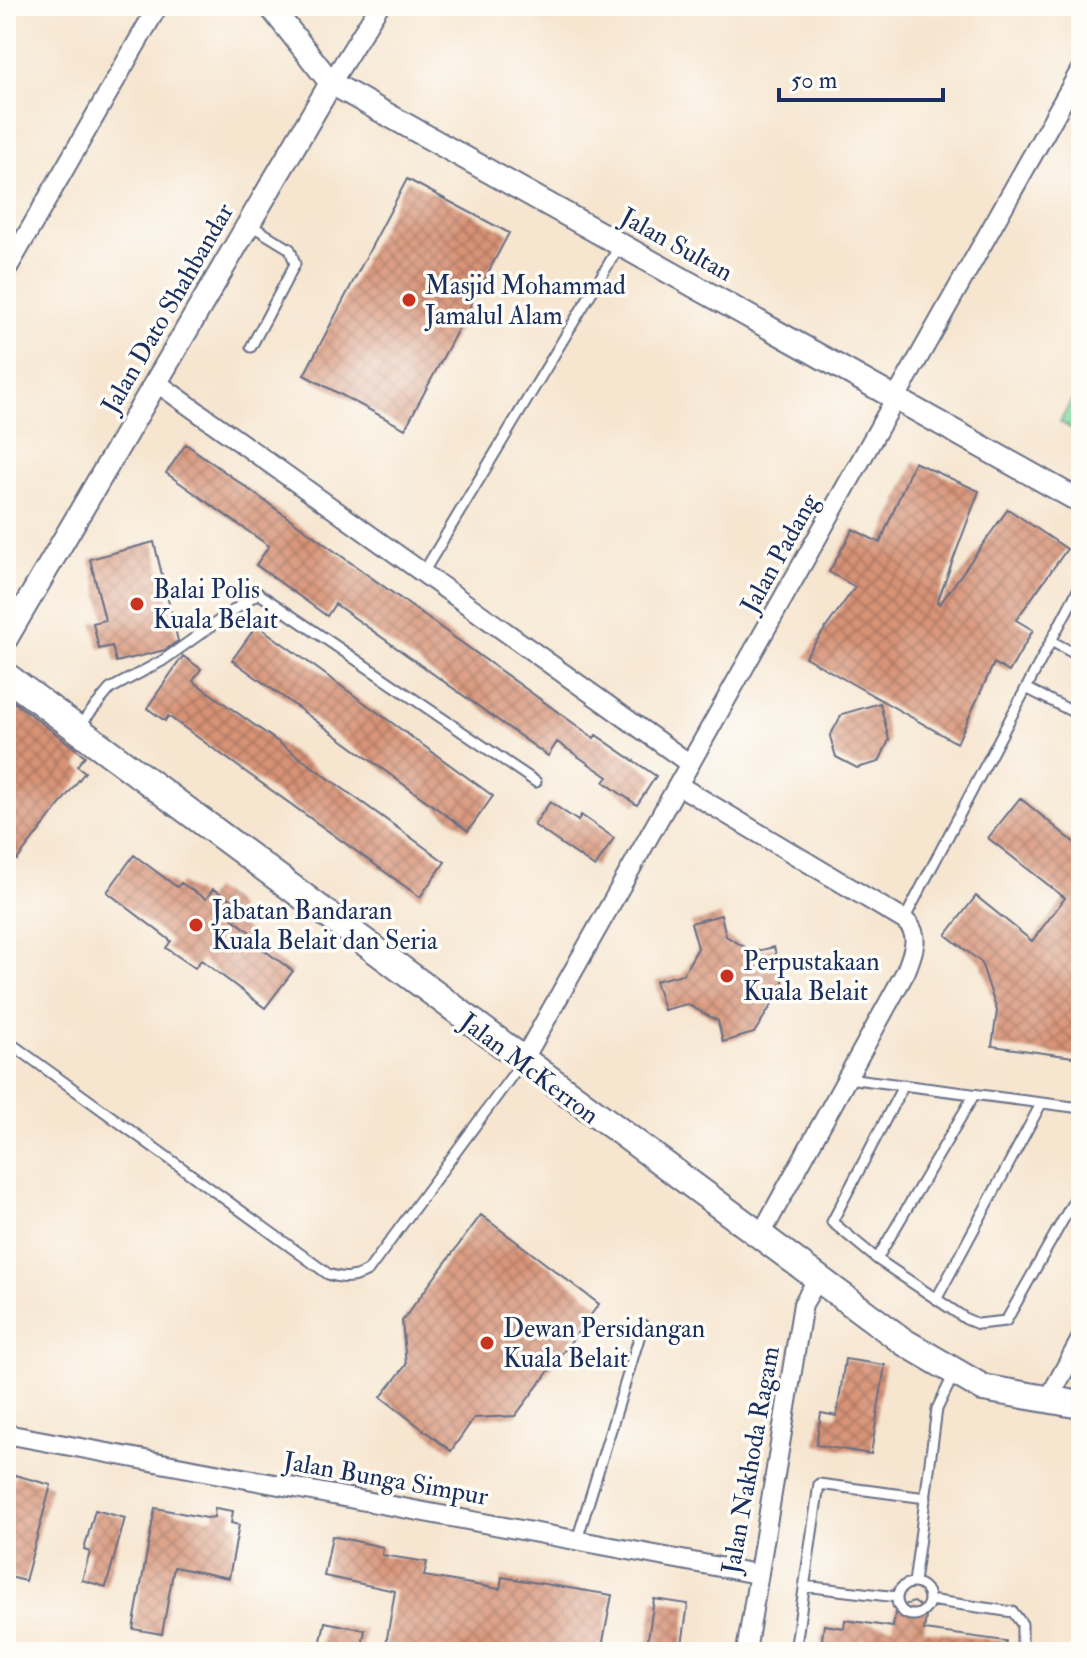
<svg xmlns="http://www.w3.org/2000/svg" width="1087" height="1658" font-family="'IM FELL Double Pica',serif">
	<defs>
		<pattern id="building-cross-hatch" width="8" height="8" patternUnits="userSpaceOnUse" patternTransform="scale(2)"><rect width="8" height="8" fill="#d89376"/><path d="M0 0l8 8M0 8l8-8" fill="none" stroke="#ae7864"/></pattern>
	</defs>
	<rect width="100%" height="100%" fill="#fdfcf7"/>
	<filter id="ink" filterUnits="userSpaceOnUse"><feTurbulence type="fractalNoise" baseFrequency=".0125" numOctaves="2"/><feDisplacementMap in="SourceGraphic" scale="16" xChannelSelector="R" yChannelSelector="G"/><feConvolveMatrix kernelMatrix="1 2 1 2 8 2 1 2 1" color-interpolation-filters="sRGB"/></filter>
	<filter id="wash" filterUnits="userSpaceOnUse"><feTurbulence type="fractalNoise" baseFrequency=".006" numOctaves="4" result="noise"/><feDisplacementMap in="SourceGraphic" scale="32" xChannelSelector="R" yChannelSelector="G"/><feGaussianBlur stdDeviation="1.8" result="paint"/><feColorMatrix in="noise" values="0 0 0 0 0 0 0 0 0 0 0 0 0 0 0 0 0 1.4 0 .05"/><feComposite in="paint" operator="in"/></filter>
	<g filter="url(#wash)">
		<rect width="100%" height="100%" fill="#f6e5cf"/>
		<path fill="#82da9e" stroke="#4e847e" stroke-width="2" d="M1081 383V434L1060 422Z"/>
		<g id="blocks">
			<path fill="url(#building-cross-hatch)" d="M407 179 509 233 405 429 304 375Z
				M186 444 594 738 596 735 656 776 637 805 604 782 608 777 557 742 548 756 335 604 327 616 256 565 269 546 166 473Z
				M914 462 979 491 937 603 940 604 1008 509 1067 549 1016 620 1033 630 1009 672 994 663 957 743 805 657 855 587 829 572 853 529 880 543Z
				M154 542 178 641 165 650 116 662 112 646 99 649 93 623 105 620 90 559Z
				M257 625 493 796 468 831 232 660Z
				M183 656 201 669 193 681 445 862 420 897 168 716 165 721 147 708Z
				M14 702 85 756 77 766 85 772 17 860 6 852V712Z
				M880 703 889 740 879 762 857 768 836 757 830 736 842 714Z
				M1020 798 1075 843H1081V1058L992 1046 997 1011 981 962 946 935 976 896 1032 941 1065 898 988 838Z
				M550 802 578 821 581 815 614 838 595 867 534 825Z
				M134 855 177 887 181 883 206 899 213 889 234 901 239 909 232 918 250 932 247 938 293 971 265 1008 201 960 195 968 166 948 171 941 107 892Z
				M721 915 726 936 753 952 774 947 784 985 754 1033 723 1042 718 1021 687 1004 664 1010 655 981 683 974 698 948 691 923Z
				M481 1215 599 1304 515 1416 474 1418 451 1451 381 1397 406 1365 402 1321Z
				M845 1359 885 1365 871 1454 816 1445 821 1413 837 1416Z
				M15 1475 51 1485 25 1581 6 1576V1508Z
				M155 1508 207 1518 214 1517 215 1508 233 1511 231 1523 239 1525 229 1578 174 1567 162 1634 133 1629Z
				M95 1510 125 1518 106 1587 82 1580 90 1552 84 1550Z
				M332 1536 383 1547 382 1555 427 1562 424 1576 500 1589 502 1577 612 1595 601 1652 385 1650 395 1591 324 1576Z
				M654 1599 688 1604 681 1652H646Z
				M914 1602 927 1611 924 1630 1006 1641 1005 1652H820L824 1625 844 1628 845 1620 893 1627 896 1607Z
				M325 1622 365 1630 361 1652 319 1650Z"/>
		</g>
	</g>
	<g filter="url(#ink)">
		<use href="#blocks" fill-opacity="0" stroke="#686f86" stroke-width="2"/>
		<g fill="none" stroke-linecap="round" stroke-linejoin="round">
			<g stroke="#686f86" stroke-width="13">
				<path id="service" d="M249 224 290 249 295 264 251 347
					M423 573 620 245
					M1051 641 1081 657
					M1026 688 1081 716
					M79 726 110 689 162 661 258 593 536 782
					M904 920 1081 584
					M6 1040 328 1274C343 1279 353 1279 368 1271L522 1062
					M847 1078 1081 1108
					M903 1086 832 1222 877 1259 966 1319 978 1324 1006 1321 1081 1188
					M877 1259 974 1095
					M937 1298 1041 1104
					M577 1540 643 1325
					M914 1583 937 1409 954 1374
					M897 1599a16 16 0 1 1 32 0a16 16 0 1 1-32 0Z
					M804 1586 897 1597
					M929 1600 1013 1612 1022 1624V1652
					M795 1652 819 1484 926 1498"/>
			</g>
			<g stroke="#686f86" stroke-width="22">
				<path id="minor" d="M331 83 379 6
					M6 271 158 6
					M156 382 690 764
					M678 785 904 920C922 934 913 952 906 971L759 1238
					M522 1062 1081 69
					M1048 1400 1081 1339
					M6 1434 757 1574
					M746 1652 803 1304 817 1280"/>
			</g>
			<g stroke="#686f86" stroke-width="26">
				<path id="tertiary" d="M270 6 331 83 1081 502
					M6 639 331 83"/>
			</g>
			<g stroke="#686f86" stroke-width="30">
				<path id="secondary" d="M6 676 904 1342 983 1388 1081 1405"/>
			</g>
			<use href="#service" stroke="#fff" stroke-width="9"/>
			<use href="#minor" stroke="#fff" stroke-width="18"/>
			<use href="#tertiary" stroke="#fff" stroke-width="22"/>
			<use href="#secondary" stroke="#fff" stroke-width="26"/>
		</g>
	</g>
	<g fill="#c8321e" stroke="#fdfcf7" stroke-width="3">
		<circle cx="409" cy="300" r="8"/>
		<circle cx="137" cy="604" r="8"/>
		<circle cx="196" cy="925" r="8"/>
		<circle cx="727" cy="976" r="8"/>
		<circle cx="487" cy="1343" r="8"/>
	</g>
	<g text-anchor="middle" stroke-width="7" stroke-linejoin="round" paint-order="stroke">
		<g font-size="26" fill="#1b2f5e" stroke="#fdfcf7">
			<text transform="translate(677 244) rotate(29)" y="9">Jalan Sultan</text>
			<text transform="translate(167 308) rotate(-60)" y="9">Jalan Dato Shahbandar</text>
			<text transform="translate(779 553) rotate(-61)" y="9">Jalan Padang</text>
			<text transform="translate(530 1068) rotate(37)" y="9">Jalan McKerron</text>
			<text transform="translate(750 1460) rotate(-80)" y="9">Jalan Nakhoda Ragam</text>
			<text transform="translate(386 1478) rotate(10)" y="9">Jalan Bunga Simpur</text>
		</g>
		<g font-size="26" fill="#1b2f5e" stroke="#fdfcf7" text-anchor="start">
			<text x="425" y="294">Masjid Mohammad<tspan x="425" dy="30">Jamalul Alam</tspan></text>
			<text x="153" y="598">Balai Polis<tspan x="153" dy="30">Kuala Belait</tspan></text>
			<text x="212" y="919">Jabatan Bandaran<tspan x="212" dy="30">Kuala Belait dan Seria</tspan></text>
			<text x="743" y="970">Perpustakaan<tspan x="743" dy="30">Kuala Belait</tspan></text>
			<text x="503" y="1337">Dewan Persidangan<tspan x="503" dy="30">Kuala Belait</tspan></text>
		</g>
	</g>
	<rect width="1087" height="1658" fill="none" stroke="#fdfcf7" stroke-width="32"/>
	<path d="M779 88v12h164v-12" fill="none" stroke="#1b2f5e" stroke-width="4"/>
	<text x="791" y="88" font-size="24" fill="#1b2f5e" stroke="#fdfcf7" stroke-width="6" paint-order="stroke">50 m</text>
</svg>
